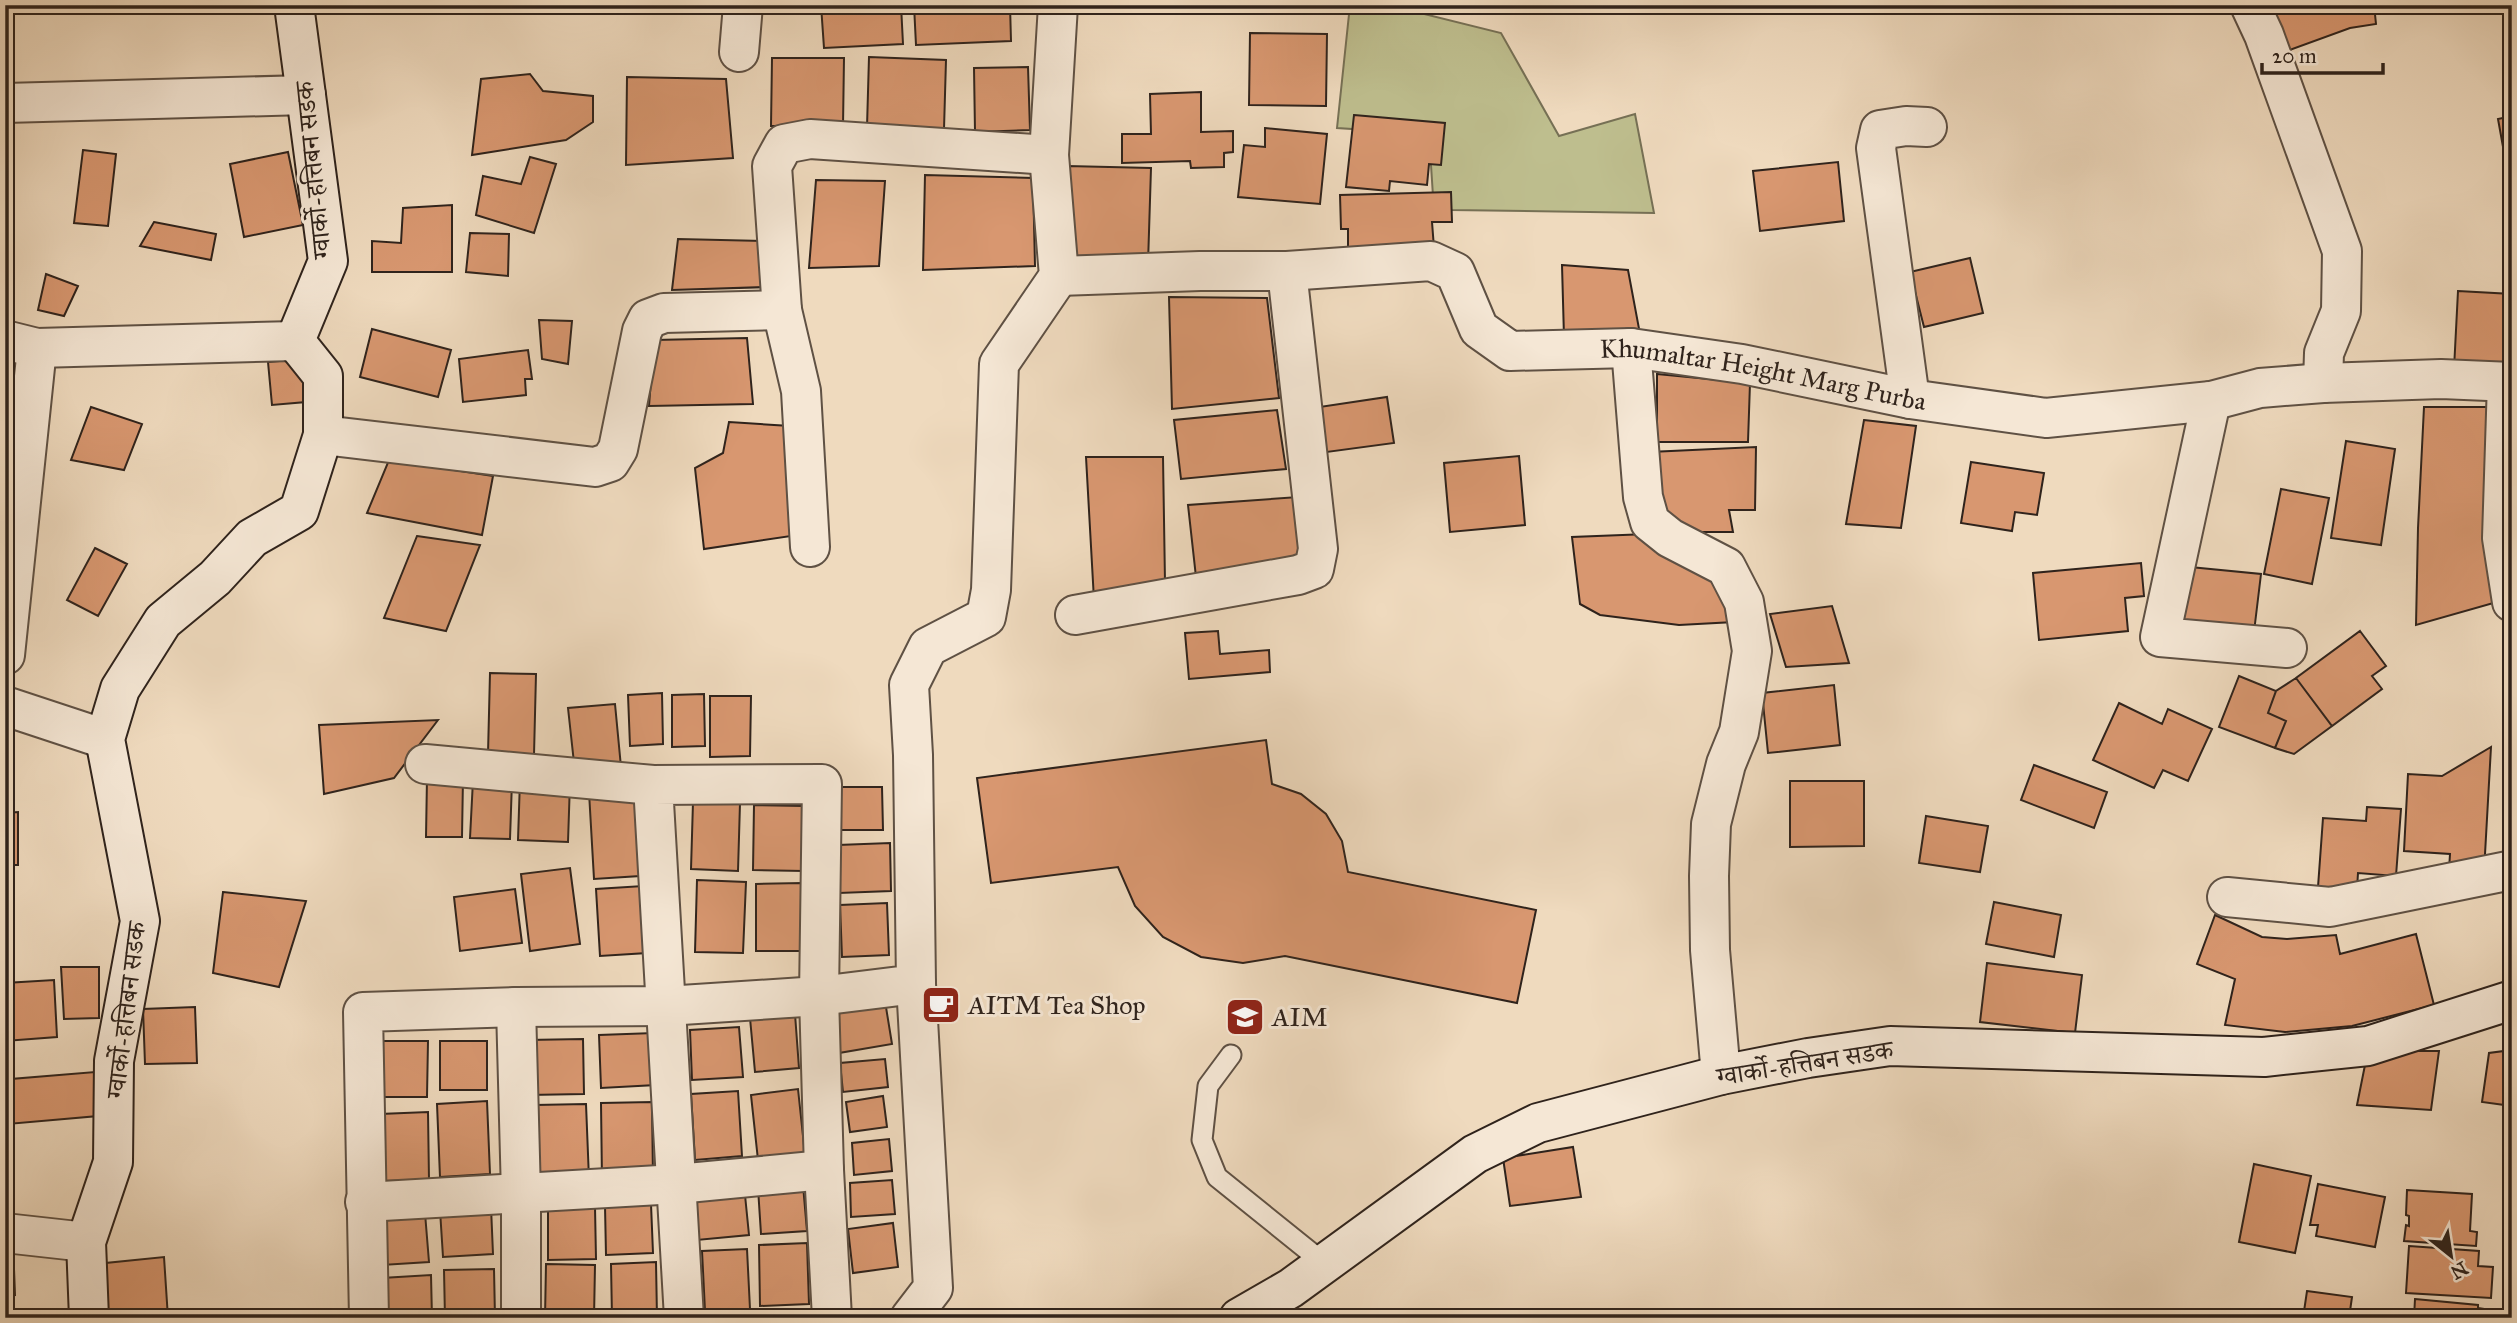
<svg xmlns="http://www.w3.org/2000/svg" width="2517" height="1323" font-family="'IM FELL Great Primer','Noto Serif Devanagari',serif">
	<rect width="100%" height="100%" fill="#efdabe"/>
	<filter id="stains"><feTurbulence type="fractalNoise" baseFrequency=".00286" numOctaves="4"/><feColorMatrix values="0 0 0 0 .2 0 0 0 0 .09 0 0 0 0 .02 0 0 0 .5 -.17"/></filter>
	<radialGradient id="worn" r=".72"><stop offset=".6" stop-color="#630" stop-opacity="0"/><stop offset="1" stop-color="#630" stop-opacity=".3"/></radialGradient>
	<path fill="#bebe8e" stroke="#767055" stroke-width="2" d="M1350 5H1388L1501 33 1559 136 1635 114 1654 213 1451 210 1433 196 1429 134 1337 128Z"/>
	<path fill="#d89770" stroke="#2f231c" stroke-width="2" d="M821 5H901L903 44 824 48Z
		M914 5H1010L1011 41 916 45Z
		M2273 5H2374L2376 24 2350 28 2287 51Z
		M1250 33 1327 34 1326 106 1249 105Z
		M869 57 946 60 944 129 867 127Z
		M772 58H844L843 126H771Z
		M1028 67 1030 130 975 132 974 68Z
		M530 74 543 91 593 96V122L566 140 472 155 481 79Z
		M627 77 726 79 733 158 626 165Z
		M1201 92V132L1233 131V152L1224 153V167L1191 168 1190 161 1122 163V134H1151L1150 94Z
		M1354 115 1445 123 1441 165 1429 164 1427 185 1390 181 1389 191 1346 187Z
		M2512 116V168L2507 169 2498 119Z
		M1265 128 1327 134 1320 204 1238 197 1244 145 1265 147Z
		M83 150 116 154 108 226 74 223Z
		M288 152 303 225 244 237 230 164Z
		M530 157 556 164 534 233 476 215 483 176 521 184Z
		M1838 162 1844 221 1760 231 1753 171Z
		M1067 166 1151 168 1148 264 1064 262Z
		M925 175 1033 178 1035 266 923 270Z
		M816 180 885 181 879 266 809 268Z
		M1451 192 1452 222H1432L1434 248 1348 250V229H1341L1340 195Z
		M452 205V272H372V241L401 243 403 208Z
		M154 222 216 234 211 260 140 246Z
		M470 233 509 234 508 276 466 272Z
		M678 239 767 241 768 287 672 290Z
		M1970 258 1983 313 1924 327 1910 272Z
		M1562 265 1628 270 1640 334 1564 337Z
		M46 274 78 286 64 316 38 310Z
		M2458 291 2512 294V366L2454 369Z
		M1169 297 1267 298 1279 398 1172 409Z
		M539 320 572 321 568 364 542 359Z
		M372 329 451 350 438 397 360 377Z
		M747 338 753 404 649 406 654 340Z
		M528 350 532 379H525L526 395 463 402 459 359Z
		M302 359 306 402 272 405 268 362Z
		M1657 374 1750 383 1748 442H1657Z
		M1387 397 1394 443 1312 454 1306 409Z
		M91 407 142 424 124 470 71 460Z
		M2424 407H2497L2504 600 2416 625 2418 528Z
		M5 410 25 418V464L5 461Z
		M1277 410 1286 469 1181 479 1174 420Z
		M1864 420 1916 426 1901 528 1846 524Z
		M729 422 790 426 798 535 704 549 695 468 723 453Z
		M2346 441 2395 449 2381 545 2331 538Z
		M1756 447 1755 510H1729L1733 532H1679L1658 514 1650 452Z
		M1519 456 1525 525 1450 532 1444 463Z
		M1086 457H1163L1165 582 1094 600Z
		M389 460 493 476 482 535 367 513Z
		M1971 462 2044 473 2037 515 2015 512 2012 531 1961 523Z
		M2281 489 2329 498 2312 584 2264 574Z
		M1298 497 1303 559 1196 577 1188 505Z
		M1648 534 1726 592 1734 622 1679 625 1600 615 1580 604 1572 537Z
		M417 536 480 545 446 631 384 618Z
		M95 548 127 564 98 616 67 600Z
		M2141 563 2144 596 2125 598 2128 631 2039 640 2033 573Z
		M2190 567 2261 574 2254 632 2183 624Z
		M1832 606 1849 663 1786 667 1770 614Z
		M1218 631 1220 654 1269 650 1270 672 1189 679 1185 633Z
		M2360 631 2386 666 2372 676 2382 689 2332 726 2296 678Z
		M490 673 536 674 534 755 488 754Z
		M2239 676 2276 691 2268 713 2286 721 2275 748 2219 727Z
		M2296 678 2332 726 2294 754 2275 748 2286 721 2268 713 2276 691Z
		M1834 685 1840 745 1768 753 1762 693Z
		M662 693 663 744 630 746 628 695Z
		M704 694 705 746 672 747V695Z
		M710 696H751L750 756 710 757Z
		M2119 703 2162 724 2168 709 2212 729 2188 781 2163 770 2154 788 2093 760Z
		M615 704 621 767 575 772 568 708Z
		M438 720 394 778 324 794 319 725Z
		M1266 740 1272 784 1301 794 1326 814 1342 841 1348 872 1536 910 1517 1003 1285 956 1243 963 1201 957 1163 937 1135 906 1118 867 991 883 977 778Z
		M2491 747 2484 872 2449 870 2450 854 2404 851 2408 774 2442 776Z
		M2034 765 2107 792 2094 828 2021 800Z
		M427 778H463L462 837H426Z
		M473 780 512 781 510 839 470 838Z
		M520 780 570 782 568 842 518 840Z
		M1790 781H1864V846L1790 847Z
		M836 787H882L883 830H835Z
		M635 790 640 876 594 879 589 792Z
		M693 802 740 803 738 871 691 869Z
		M754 805 805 806 804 871 753 870Z
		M2367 807 2401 809 2396 876 2358 873 2357 889 2318 887 2323 818 2366 821Z
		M18 812V865H5V813Z
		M1926 816 1988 826 1980 872 1919 863Z
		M890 843 891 891 839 893 838 845Z
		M570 868 580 944 530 951 521 874Z
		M697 880 746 882 743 953 695 952Z
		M802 883 803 951H756V884Z
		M643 886 647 953 600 956 596 889Z
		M515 889 522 943 460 951 454 897Z
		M223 892 306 901 279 987 213 973Z
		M1994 902 2061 915 2054 957 1986 944Z
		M887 903 889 955 842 957 840 905Z
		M2215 915 2262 937 2287 939 2336 935 2340 954 2416 934 2434 1005 2352 1026 2285 1032 2225 1025 2235 979 2197 964Z
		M1987 963 2082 975 2075 1033 1980 1022Z
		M61 967H99V1018L64 1019Z
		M54 980 57 1037 5 1041V983Z
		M885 1001 892 1044 833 1054 827 1011Z
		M195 1007 197 1063 145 1064 143 1009Z
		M795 1014 799 1068 755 1072 750 1018Z
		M739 1027 743 1077 692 1080 690 1030Z
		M654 1033 656 1085 601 1088 599 1035Z
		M583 1039 584 1094 528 1095 527 1040Z
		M378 1041H428L427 1097H378Z
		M440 1041H487V1090H440Z
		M2512 1050V1106L2482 1102 2489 1053Z
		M2390 1051H2439L2431 1110 2357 1105 2366 1060Z
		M885 1059 888 1087 843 1092 840 1063Z
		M95 1072 98 1116 8 1124 11 1079Z
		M798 1089 805 1155 758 1160 751 1095Z
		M738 1091 742 1156 695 1160 691 1094Z
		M883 1096 887 1127 850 1132 846 1102Z
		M487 1101 490 1174 440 1177 437 1104Z
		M652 1102 653 1180 602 1181 601 1103Z
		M586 1104 589 1179 538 1181 535 1105Z
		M428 1112 429 1180 382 1181 380 1114Z
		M889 1139 892 1171 854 1175 852 1143Z
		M1573 1147 1581 1197 1510 1206 1503 1158Z
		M2254 1164 2311 1176 2295 1253 2239 1242Z
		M892 1180 895 1214 851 1217 850 1183Z
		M2318 1184 2385 1197 2375 1247 2316 1236 2318 1225H2310Z
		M744 1185 749 1235 697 1240 692 1190Z
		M803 1185 807 1231 761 1234 758 1188Z
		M2407 1190 2472 1194 2470 1231 2477 1232 2476 1246 2404 1241 2406 1225 2409 1226V1216L2406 1215Z
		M651 1204 653 1253 606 1255 605 1206Z
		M491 1207 493 1254 443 1257 440 1210Z
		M595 1207 596 1259 548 1260V1208Z
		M425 1213 429 1262 382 1265 378 1216Z
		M893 1223 898 1267 853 1273 848 1229Z
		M5 1243H13L15 1295 5 1296Z
		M807 1243 809 1304 760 1306 759 1245Z
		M2409 1246 2479 1251 2478 1266 2493 1267 2491 1298 2406 1293Z
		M747 1249 750 1309 705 1311 702 1251Z
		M164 1257 168 1318H100L96 1264Z
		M656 1262 657 1318H612L611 1264Z
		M546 1264 595 1265 594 1318H545Z
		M494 1269 495 1318H445L444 1270Z
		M431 1275 432 1318H384L382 1278Z
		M2307 1291 2352 1297 2349 1318H2303Z
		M2415 1299 2478 1305V1308L2485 1309 2484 1318H2414Z"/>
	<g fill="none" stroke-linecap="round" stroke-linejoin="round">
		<g stroke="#5f5144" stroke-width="23">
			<path id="service" d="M1231 1055 1208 1086 1202 1140 1217 1177 1325 1264"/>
		</g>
		<g stroke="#5f5144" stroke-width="42">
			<g id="minor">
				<path d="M2250 5 2264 35 2342 251 2341 311 2324 353 2323 383"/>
				<path d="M739 52 743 5"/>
				<path d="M5 103 306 95"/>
				<path id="s1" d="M1059 276 1200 271H1287L1431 261 1455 272 1479 329 1510 351 1631 348 1742 364 1910 399 2046 418 2211 401 2260 388 2323 383 2441 379 2512 382"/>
				<path d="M5 340 37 348 295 341"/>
				<path d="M1631 348 1643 497 1650 522 1670 538 1726 567 1744 602 1752 651 1739 732 1726 764 1711 824 1709 876 1710 950 1721 1075"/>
				<path d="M2507 382 2502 538 2512 602"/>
				<path d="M1910 399 1876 148 1880 130 1906 126 1927 127"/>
				<path d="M2211 401 2160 637 2287 648"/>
				<path d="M323 435 595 467 610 462 618 449 642 331 648 319 664 313 782 310"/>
				<path d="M810 547 801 391 782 310 772 166 784 144 810 139 1049 155"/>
				<path d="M1075 615 1298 575 1314 569 1318 549 1287 271"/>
				<path d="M5 655 37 348"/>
				<path d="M5 706 105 739"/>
				<path d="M425 764 653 785"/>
				<path d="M2227 897 2330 907 2512 870"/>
				<path d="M516 1007 521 1194V1318"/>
				<path d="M365 1202 677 1184 824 1170"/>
				<path d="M369 1318 363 1012 516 1007 666 1006 819 996 916 984 913 755 909 685 928 647 986 617 991 590 999 364 1059 276 1049 155 1058 5"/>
				<path d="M684 1318 653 785 822 784 819 996 824 1170 832 1318"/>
				<path d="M910 1318 933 1288 916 984"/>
			</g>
		</g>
		<g stroke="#5f5144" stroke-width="42">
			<path id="tertiary" d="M5 1233 86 1242"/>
		</g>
		<g stroke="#2f231c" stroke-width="42">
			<path id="secondary" d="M89 1318 86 1242 113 1162 114 1061 140 921 105 739 120 689 163 621 215 578 252 538 299 511 323 435V376L295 341 328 261 294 5
				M1239 1318 1291 1288 1475 1154 1538 1123 1721 1075 1808 1058 1890 1046 2264 1057 2368 1046 2512 1000"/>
		</g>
		<use href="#service" stroke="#f5e7d5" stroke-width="19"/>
		<use href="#minor" stroke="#f5e7d5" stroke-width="38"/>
		<use href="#tertiary" stroke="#f5e7d5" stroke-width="38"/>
		<use href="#secondary" stroke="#f5e7d5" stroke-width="38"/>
	</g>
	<defs>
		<g id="cafe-square" transform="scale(2.0125)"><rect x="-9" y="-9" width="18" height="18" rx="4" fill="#8f2418" stroke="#f5e7d5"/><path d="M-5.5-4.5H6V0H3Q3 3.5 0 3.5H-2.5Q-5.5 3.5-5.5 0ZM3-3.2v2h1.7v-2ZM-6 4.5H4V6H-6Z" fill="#fff"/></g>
		<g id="university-square" transform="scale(2.0125)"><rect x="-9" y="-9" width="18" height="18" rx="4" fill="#8f2418" stroke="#f5e7d5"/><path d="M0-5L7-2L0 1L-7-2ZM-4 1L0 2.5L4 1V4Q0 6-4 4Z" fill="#fff"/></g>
	</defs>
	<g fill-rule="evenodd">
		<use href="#cafe-square" x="941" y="1005"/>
		<use href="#university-square" x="1245" y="1017"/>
	</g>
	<g text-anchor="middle" stroke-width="6" stroke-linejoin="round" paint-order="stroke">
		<g font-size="26" fill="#2f231c" stroke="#f5e7d5">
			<text transform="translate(313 170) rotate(-96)" y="9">ग्वार्को-हत्तिबन सडक</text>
			<text dy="9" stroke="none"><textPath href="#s1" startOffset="754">Khumaltar Height Marg Purba</textPath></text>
			<text transform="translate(126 1010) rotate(-83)" y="9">ग्वार्को-हत्तिबन सडक</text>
			<text transform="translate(1805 1063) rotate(-9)" y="9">ग्वार्को-हत्तिबन सडक</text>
		</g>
		<g font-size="26" fill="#2f231c" stroke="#f5e7d5" text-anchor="start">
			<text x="968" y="1014">AITM Tea Shop</text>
			<text x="1272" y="1026">AIM</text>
		</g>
	</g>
	<rect width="2517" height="1323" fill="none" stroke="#efdabe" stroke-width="28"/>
	<rect x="7" y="7" width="2503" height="1309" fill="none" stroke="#2f231c" stroke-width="3.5"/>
	<rect x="14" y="14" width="2489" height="1295" fill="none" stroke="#2f231c" stroke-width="2"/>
	<g transform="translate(2451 1256) rotate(150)" stroke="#f5e7d5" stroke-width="5" paint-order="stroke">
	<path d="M0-5L12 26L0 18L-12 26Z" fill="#2f231c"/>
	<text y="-10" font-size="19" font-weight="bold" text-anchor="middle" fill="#2f231c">N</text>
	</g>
	<path d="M2262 63v10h121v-10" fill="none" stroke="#2f231c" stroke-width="3.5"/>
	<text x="2272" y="63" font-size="21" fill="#2f231c" stroke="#f5e7d5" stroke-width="5" paint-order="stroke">20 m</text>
	<rect width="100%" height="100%" filter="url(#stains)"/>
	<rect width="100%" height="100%" fill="url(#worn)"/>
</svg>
